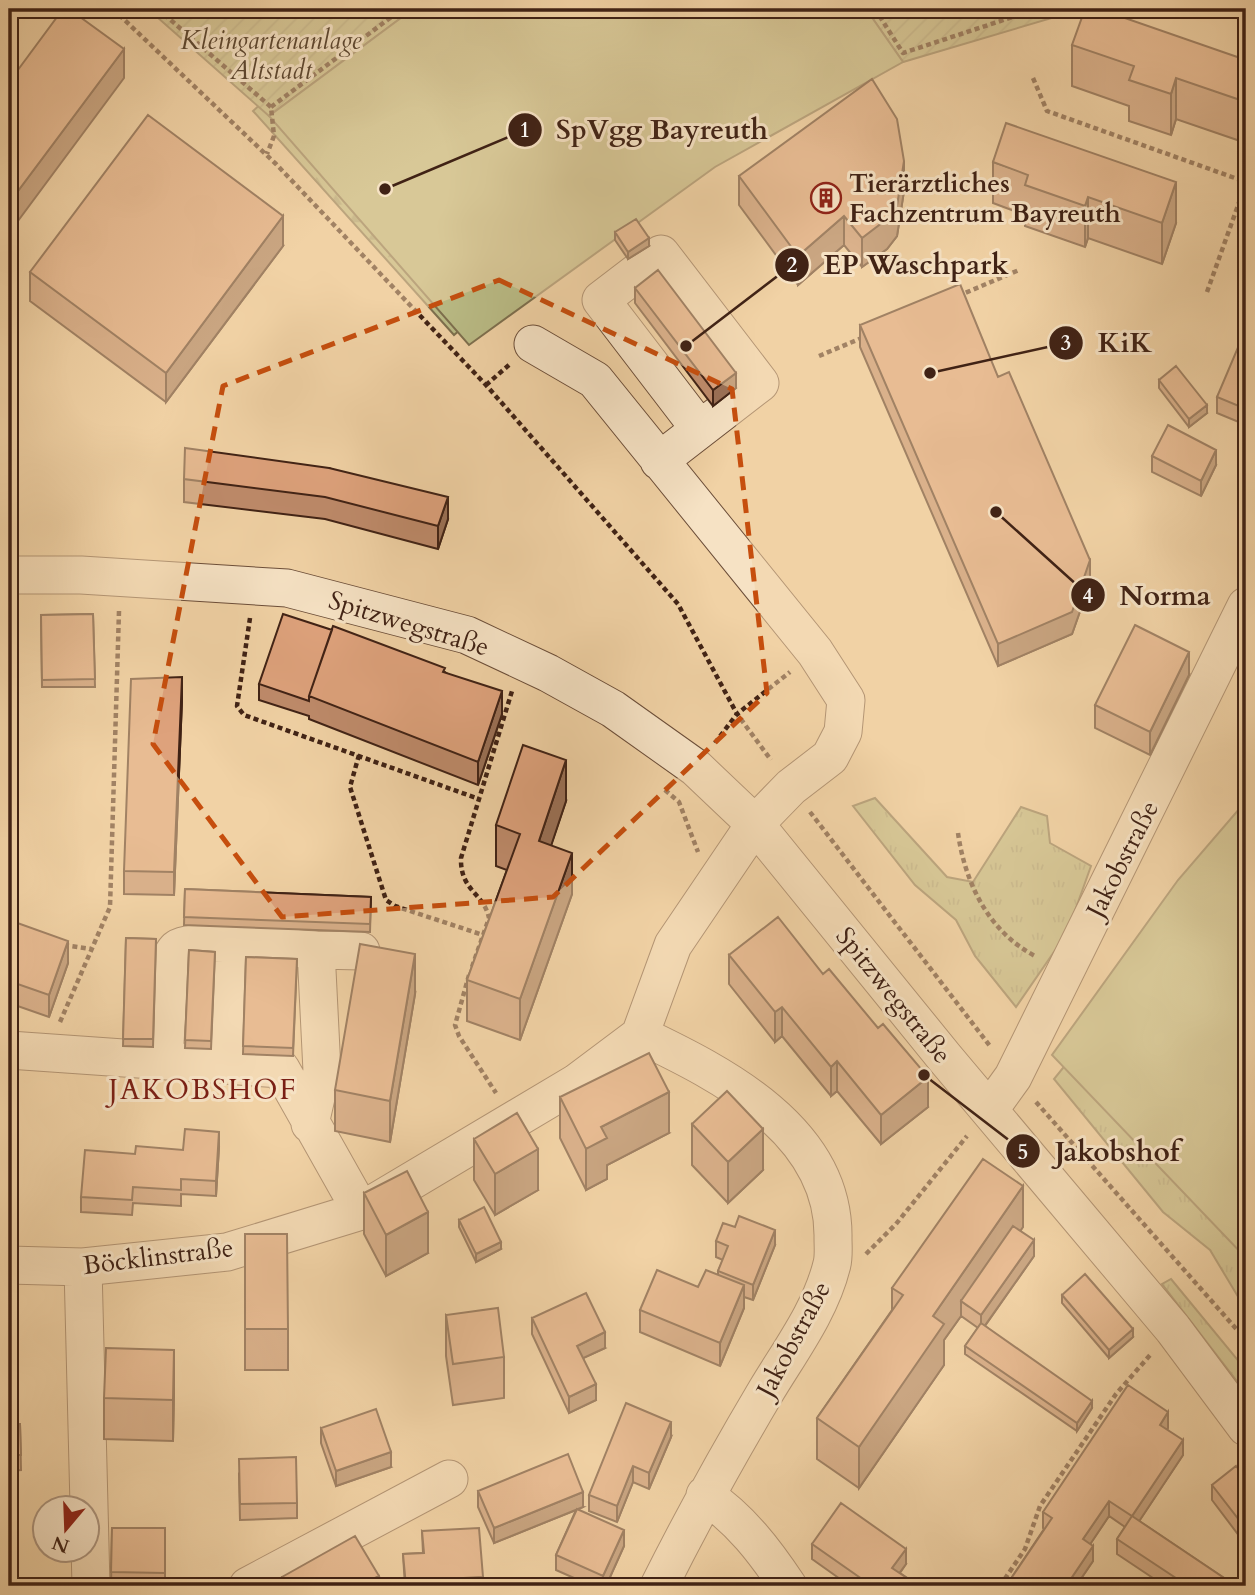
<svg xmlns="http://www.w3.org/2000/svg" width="1255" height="1595" font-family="Cardo,serif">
	<defs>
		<pattern id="grass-tufts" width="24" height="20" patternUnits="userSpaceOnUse" patternTransform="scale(1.75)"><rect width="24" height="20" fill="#babc86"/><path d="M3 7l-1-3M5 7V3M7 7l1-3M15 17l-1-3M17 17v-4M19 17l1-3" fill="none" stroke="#a1a173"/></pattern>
		<pattern id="forest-firs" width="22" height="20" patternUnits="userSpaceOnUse" patternTransform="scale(1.75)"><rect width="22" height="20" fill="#babc86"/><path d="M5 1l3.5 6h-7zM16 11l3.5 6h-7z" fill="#a1a173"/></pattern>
		<pattern id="garden-furrows" width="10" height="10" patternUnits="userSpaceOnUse" patternTransform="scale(1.75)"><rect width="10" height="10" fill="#babc86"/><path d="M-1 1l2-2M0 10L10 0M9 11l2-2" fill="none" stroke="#a1a173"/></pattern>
	</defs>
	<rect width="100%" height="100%" fill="#f1d2a5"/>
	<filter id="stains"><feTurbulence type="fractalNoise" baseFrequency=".00286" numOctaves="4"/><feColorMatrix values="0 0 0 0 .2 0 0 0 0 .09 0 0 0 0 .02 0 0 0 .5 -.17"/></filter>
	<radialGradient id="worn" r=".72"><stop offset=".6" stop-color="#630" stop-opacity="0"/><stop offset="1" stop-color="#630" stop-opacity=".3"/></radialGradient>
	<path fill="url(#grass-tufts)" stroke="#7d6f4e" stroke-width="2" d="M875 798 947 877 973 882 1021 807 1047 816 1050 843 1091 866 1067 933 1016 1007 975 956 956 920 915 885 853 806Z
		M1067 1063 1246 1226V1310L1210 1250 1163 1212 1054 1079Z
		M1171 1279 1246 1370V1393L1162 1284Z"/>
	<path fill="url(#forest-firs)" stroke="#7d6f4e" stroke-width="2" d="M285 82 471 320 454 335 253 111Z"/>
	<path fill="url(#garden-furrows)" stroke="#7d6f4e" stroke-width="2" d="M148 9H413L269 116Z
		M866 9H1082L903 62Z"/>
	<path fill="#babc86" stroke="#7d6f4e" stroke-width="2" d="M413 9H866L903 62 715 167 469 345 269 116Z
		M1246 801V1258L1052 1055 1178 880Z"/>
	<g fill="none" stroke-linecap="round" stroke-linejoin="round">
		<g stroke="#6c4e39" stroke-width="39">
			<path id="minor" d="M659 461 760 383 661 254 601 300 699 428
				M9 575H81L287 588 467 635 548 673 613 709 696 768 755 824 945 1058 1173 1329 1246 1427
				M316 950 361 951
				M640 1035C722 1074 835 1131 833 1238 833 1246 834 1256 832 1264 821 1310 790 1351 766 1391 728 1455 692 1520 659 1586
				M9 1050 281 1069 361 1211
				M164 1059 170 962C172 957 173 951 178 948 193 936 293 949 316 950L322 1071 310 1124
				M226 1064 233 944
				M990 1109 1013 1077 1246 606
				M9 1265 83 1267 227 1252 361 1211 576 1083 640 1035 673 945 755 824 791 787 830 757 843 732 846 700 815 652 595 380 533 344
				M83 1267 91 1586
				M705 1495C741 1520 764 1550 788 1586
				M248 1586 449 1479"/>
		</g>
		<path stroke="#402215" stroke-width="4.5" stroke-dasharray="5 3.5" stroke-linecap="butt" d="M113 9 276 164 486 385 678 604 737 714 771 760
			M158 9 271 107 274 136 267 154
			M875 9 903 53 1037 9
			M1033 78 1047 111 1246 182
			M271 107 402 9
			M1207 292 1246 183
			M958 296 1019 270
			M819 356 864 337
			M486 385 509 365
			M250 618 237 706 244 715 479 799
			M715 743 737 714 790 672
			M359 755 350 787 386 900 395 906 483 935
			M665 790 679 802 698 852
			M810 812 990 1046
			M958 833C965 883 989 933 1037 957
			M64 945 91 949
			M472 967 489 918C484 893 460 891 461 858L512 691
			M469 975 455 1025 459 1036 496 1093
			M60 1022 110 907 119 611
			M1036 1102 1246 1340
			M866 1254 896 1224 967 1136
			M1000 1586 1025 1549 1040 1506 1116 1394 1151 1354"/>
		<use href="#minor" stroke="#f6e2c4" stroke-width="37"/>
	</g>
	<path fill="#bf8b6b" stroke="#402215" stroke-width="2" d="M1072 45 1246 60V143L1176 119 1171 135 1129 121V106L1072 86Z
		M993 162 1176 223 1162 264 1088 238 1085 247 1025 226V215L993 203Z
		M739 176 904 191 897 236 887 249 862 267 844 245 798 285 739 205Z
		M615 232 649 246 628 259 615 240Z
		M1246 238V285H1244V244Z
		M283 246 166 402 30 301V272Z
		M635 288 736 388 713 406 635 303Z
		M860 325 998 377 1090 583 1072 634 998 666 860 347Z
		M1246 348V425L1217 413V397Z
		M1159 380 1207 413 1189 427 1159 388Z
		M1152 456 1216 465 1201 496 1152 472Z
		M329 468 448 519 438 549 325 519 184 502V479Z
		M93 614 95 687H42L41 615Z
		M445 672 502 714 478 785 309 719V716L259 700V684Z
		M1189 675 1150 755 1095 728V705Z
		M182 700 174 895 124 894V871Z
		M566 801 551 845 572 894 520 1040 467 1021V980L507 870 496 866V825Z
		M185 889 371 897 370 932 184 925Z
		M9 920 68 963 49 1017 9 1003Z
		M126 938 156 939 153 1047 123 1046Z
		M189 950 215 952 211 1049 185 1048Z
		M729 955 928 1107 881 1144 837 1091 831 1096 782 1036 775 1042 729 984Z
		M246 957 297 959 293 1056 243 1054Z
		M415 994 390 1142 335 1131V1090Z
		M560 1097 669 1133 607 1165V1179L586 1190 560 1138Z
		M692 1124 763 1170 728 1203 692 1165Z
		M474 1139 538 1190 495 1215 474 1180Z
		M219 1147 216 1196 181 1194V1206L133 1203 132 1215 81 1212V1197L135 1154Z
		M364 1193 428 1253 386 1276 364 1234Z
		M459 1220 501 1249 476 1262 459 1227Z
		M1023 1227 1020 1231 1034 1256 985 1326 1092 1408 1077 1431 965 1354V1346L978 1328 961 1316 944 1340V1365L859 1488 817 1459V1418L892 1310V1288Z
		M245 1234 288 1329V1370H245Z
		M716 1241 775 1245 753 1300 744 1297V1308L720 1366 640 1332V1310L698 1287 718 1275V1271L723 1260 716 1257Z
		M1062 1295 1133 1337 1109 1358 1062 1303Z
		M446 1315 504 1357V1398L453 1405 446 1356Z
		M532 1318 605 1348 583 1358 596 1400 569 1413 532 1334Z
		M174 1391 173 1441 104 1439V1398Z
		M9 1424H20L21 1470 9 1471Z
		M321 1428 391 1467 336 1486 321 1443Z
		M1168 1428 1167 1429 1183 1455 1139 1521 1236 1586H1165L1117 1554V1539L1125 1527 1109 1516 1090 1544 1093 1561 1076 1586H1006L1044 1529 1043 1528V1512Z
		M671 1437 649 1489 633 1482 617 1522 589 1511V1495Z
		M239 1474 297 1503V1518L240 1520Z
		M1246 1479V1545L1212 1500V1485Z
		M478 1491 583 1507 578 1509 624 1546 606 1586H592L556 1570V1555L576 1510 494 1543 478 1507Z
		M112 1528H165V1586H111Z
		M422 1531 483 1577V1586H405L403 1554 423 1553Z
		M812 1544 906 1564 900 1573 919 1586H850L812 1559Z
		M282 1577 379 1586H282Z"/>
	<path fill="#9b7157" stroke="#402215" stroke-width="2" d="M124 49V78L9 233V203Z
		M1176 78V119L1171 135V94Z
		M904 161V191L897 236 887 249 862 267V238Z
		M1176 182V223L1162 264V223Z
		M1088 197V238L1085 247V206Z
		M283 216V246L166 402V373Z
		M844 216V245L798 285V256Z
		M649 238V246L628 259V252Z
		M736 373V388L713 406V390Z
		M1207 405V413L1189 427V419Z
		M1216 450V465L1201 496V481Z
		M448 497V519L438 549V526Z
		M1090 560V583L1072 634 998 666V644Z
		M1189 652V675L1150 755V732Z
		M182 677V700L174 895V872Z
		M502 691V714L478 785V762Z
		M566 760V801L539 882V841Z
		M572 853V894L520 1040V999Z
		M68 941V963L49 1017V995Z
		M415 954V994L390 1142V1101Z
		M782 1007V1036L775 1042V1012Z
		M837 1061V1091L831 1096V1067Z
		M928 1077V1107L881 1144V1115Z
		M669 1092V1133L607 1165V1179L586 1190V1149L601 1127Z
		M763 1129V1170L728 1203V1162Z
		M219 1132V1147L216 1196V1181Z
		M538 1149V1190L495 1215V1174Z
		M1023 1186V1227L968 1306 961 1301V1316L944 1340V1365L859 1488V1447L933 1316Z
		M428 1212V1253L386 1276V1235Z
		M775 1230V1245L753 1300V1285Z
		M1034 1240V1256L981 1331V1315Z
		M501 1242V1249L476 1262V1254Z
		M744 1285V1308L720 1366V1343Z
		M1133 1329V1337L1109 1358V1350Z
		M605 1332V1348L577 1361V1346Z
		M174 1350V1391L173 1441V1400Z
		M596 1384V1400L569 1413V1397Z
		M1092 1401V1408L1077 1431V1423Z
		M1168 1412V1428L1160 1440V1425Z
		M671 1422V1437L649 1489V1473Z
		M1183 1440V1455L1132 1532V1516Z
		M391 1452V1467L336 1486V1471Z
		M633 1466V1482L617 1522V1506Z
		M583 1492V1507L494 1543V1528Z
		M1109 1501V1516L1083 1555V1539Z
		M624 1530V1546L606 1586H603V1576Z
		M1093 1546V1561L1076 1586H1066Z
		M906 1549V1564L892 1583V1568Z
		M379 1576V1586H359Z"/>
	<path fill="#dea27c" stroke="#402215" stroke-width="2" d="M63 9H69L124 49 9 203V82Z
		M1085 9H1099L1246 60V89L1245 92 1246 93V102L1176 78 1171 94 1129 80 1134 66 1072 45Z
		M872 79 897 119 904 161 897 206 887 219 862 238 844 216 798 256 739 176Z
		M148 115 283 216 166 373 30 272Z
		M1006 123 1176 182 1162 223 1088 197 1085 206 1025 185 1028 175 993 162Z
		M636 219 649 238 628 252 615 232Z
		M658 270 736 373 713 390 635 288Z
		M960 284 998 377 1009 372 1090 560 1072 612 998 644 860 325Z
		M1239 345 1246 348V409L1217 397Z
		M1176 366 1207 405 1189 419 1159 380Z
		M1168 425 1216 450 1201 481 1152 456Z
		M185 448 329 468 448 497 438 526 325 497 184 479Z
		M93 614 95 679 42 680 41 615Z
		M283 614 332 630 309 696V701L259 684Z
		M1135 625 1189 652 1150 732 1095 705Z
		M333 626 445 668 443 672 502 691 478 762 309 696Z
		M182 677 174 872 124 871 131 679Z
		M523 745 566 760 539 841 572 853 520 999 467 980 520 834 496 825Z
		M185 889 371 897 370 924 184 917Z
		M778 917 823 974 829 969 878 1028 883 1024 928 1077 881 1115 837 1061 831 1067 782 1007 775 1012 729 955Z
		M9 920 68 941 49 995 9 981Z
		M126 938 156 939 153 1039H123Z
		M360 944 415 954 390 1101 335 1090Z
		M189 950 215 952 211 1041 185 1040Z
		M246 957 297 959 293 1048 243 1046Z
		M649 1053 669 1092 601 1127 607 1138 586 1149 560 1097Z
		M727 1091 763 1129 728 1162 692 1124Z
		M517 1113 538 1149 495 1174 474 1139Z
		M185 1129 219 1132 216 1181 181 1179V1190L133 1187 132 1200 81 1197 85 1150 135 1154 136 1146 183 1150Z
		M983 1159 1023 1186 933 1316 944 1324 859 1447 817 1418 903 1295 892 1288Z
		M407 1171 428 1212 386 1235 364 1193Z
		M484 1207 501 1242 476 1254 459 1220Z
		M739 1216 775 1230 753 1285 718 1271 728 1246 716 1241 723 1223 735 1227Z
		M1013 1226 1034 1240 981 1315 961 1301Z
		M245 1234H287L288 1329H245Z
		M657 1270 698 1287 706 1270 744 1285 720 1343 640 1310Z
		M1085 1274 1133 1329 1109 1350 1062 1295Z
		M586 1293 605 1332 577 1346 596 1384 569 1397 532 1318Z
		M498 1308 504 1357 453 1364 446 1315Z
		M981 1323 1092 1401 1077 1423 965 1346Z
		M106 1348 174 1350 173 1400 104 1398Z
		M1128 1385 1168 1412 1160 1425 1183 1440 1132 1516 1109 1501 1083 1539 1093 1546 1066 1586H1006L1052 1518 1043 1512Z
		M626 1403 671 1422 649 1473 633 1466 617 1506 589 1495Z
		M376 1409 391 1452 336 1471 321 1428Z
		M9 1424H20L21 1455H9Z
		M568 1454 583 1492 494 1528 478 1491Z
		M296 1457 297 1503 240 1504 239 1459Z
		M1236 1466 1246 1479V1529L1212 1485Z
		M841 1503 906 1549 892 1568 919 1586H872L812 1544Z
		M577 1509 624 1530 603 1576 556 1555Z
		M1132 1516 1236 1586H1188L1117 1539Z
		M112 1528H165V1573L111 1572Z
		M479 1528 483 1577 426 1580V1586H406L403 1554 424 1553 422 1531Z
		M355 1536 379 1576 359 1586H288L282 1577Z"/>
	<path d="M0 0H1255V1595H0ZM499 280 732 389 767 693 553 897 282 917 153 744 223 386Z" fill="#f1d2a5" fill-opacity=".55" fill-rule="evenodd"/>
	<path fill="none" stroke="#c64e0e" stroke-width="5" stroke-dasharray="14 9" stroke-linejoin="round" d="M499 280 732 389 767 693 553 897 282 917 153 744 223 386Z"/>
	<defs>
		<g id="building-ring" transform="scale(1.575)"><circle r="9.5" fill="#f6e2c4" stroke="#8f2418" stroke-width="1.5"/><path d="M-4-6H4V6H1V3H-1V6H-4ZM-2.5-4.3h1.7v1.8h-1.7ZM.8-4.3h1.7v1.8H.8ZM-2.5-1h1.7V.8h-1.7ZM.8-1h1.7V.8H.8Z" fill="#8f2418"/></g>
	</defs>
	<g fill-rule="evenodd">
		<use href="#building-ring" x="826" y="198"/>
	</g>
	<g text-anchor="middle" stroke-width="6" stroke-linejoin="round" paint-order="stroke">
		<g font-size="26" font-style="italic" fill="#5e4831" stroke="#f6e2c4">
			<text x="271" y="49">Kleingartenanlage<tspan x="271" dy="30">Altstadt</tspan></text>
		</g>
		<g font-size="26" font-weight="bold" fill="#402215" stroke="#f6e2c4" text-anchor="start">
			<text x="849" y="192">Tierärztliches<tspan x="849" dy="30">Fachzentrum Bayreuth</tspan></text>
		</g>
		<g font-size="26" fill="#402215" stroke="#f6e2c4">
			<text transform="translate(409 623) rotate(17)" y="9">Spitzwegstraße</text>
			<text transform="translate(1122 859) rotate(-63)" y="9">Jakobstraße</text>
			<text transform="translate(894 995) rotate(51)" y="9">Spitzwegstraße</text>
			<text transform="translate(158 1256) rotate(-7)" y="9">Böcklinstraße</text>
			<text transform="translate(793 1339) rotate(-62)" y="9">Jakobstraße</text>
		</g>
		<g font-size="28" letter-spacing="2" fill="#7a1f14" stroke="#f6e2c4">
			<text x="203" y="1099">JAKOBSHOF</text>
		</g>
	</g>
	<path fill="none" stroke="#402215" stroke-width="2.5" d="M385 189L525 130M686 346L792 265M930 373L1066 343M996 512L1088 595M924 1075L1023 1151"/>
	<g fill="#402215" stroke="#f6e2c4" stroke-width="2.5">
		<circle cx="385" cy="189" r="7"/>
		<circle cx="686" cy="346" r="7"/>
		<circle cx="930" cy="373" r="7"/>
		<circle cx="996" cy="512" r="7"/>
		<circle cx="924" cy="1075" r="7"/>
		<circle cx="525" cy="130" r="18"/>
		<circle cx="792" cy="265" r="18"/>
		<circle cx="1066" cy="343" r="18"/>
		<circle cx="1088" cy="595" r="18"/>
		<circle cx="1023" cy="1151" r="18"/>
	</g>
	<g font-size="21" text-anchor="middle" font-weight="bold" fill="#fff">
		<text x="525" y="137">1</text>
		<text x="792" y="272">2</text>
		<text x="1066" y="350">3</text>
		<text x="1088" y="603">4</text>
		<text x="1023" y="1159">5</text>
	</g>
	<g font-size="28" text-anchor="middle" font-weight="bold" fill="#402215" stroke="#f6e2c4" stroke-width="6" stroke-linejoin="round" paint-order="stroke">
		<text x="662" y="139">SpVgg Bayreuth</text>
		<text x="916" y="274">EP Waschpark</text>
		<text x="1125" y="352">KiK</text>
		<text x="1165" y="605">Norma</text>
		<text x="1117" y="1161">Jakobshof</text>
	</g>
	<rect width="1255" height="1595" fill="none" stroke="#f1d2a5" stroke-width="35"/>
	<rect x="10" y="10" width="1234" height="1574" fill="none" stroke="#402215" stroke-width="3.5"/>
	<rect x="18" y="18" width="1220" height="1560" fill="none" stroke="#402215" stroke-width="2"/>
	<g transform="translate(66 1529) rotate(199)"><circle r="33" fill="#f6e2c4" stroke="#ad957e" stroke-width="2"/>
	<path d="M0-5L12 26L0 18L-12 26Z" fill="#8f2418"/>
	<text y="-10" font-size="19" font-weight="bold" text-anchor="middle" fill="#402215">N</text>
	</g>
	<rect width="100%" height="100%" filter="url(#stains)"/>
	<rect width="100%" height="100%" fill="url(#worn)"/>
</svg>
